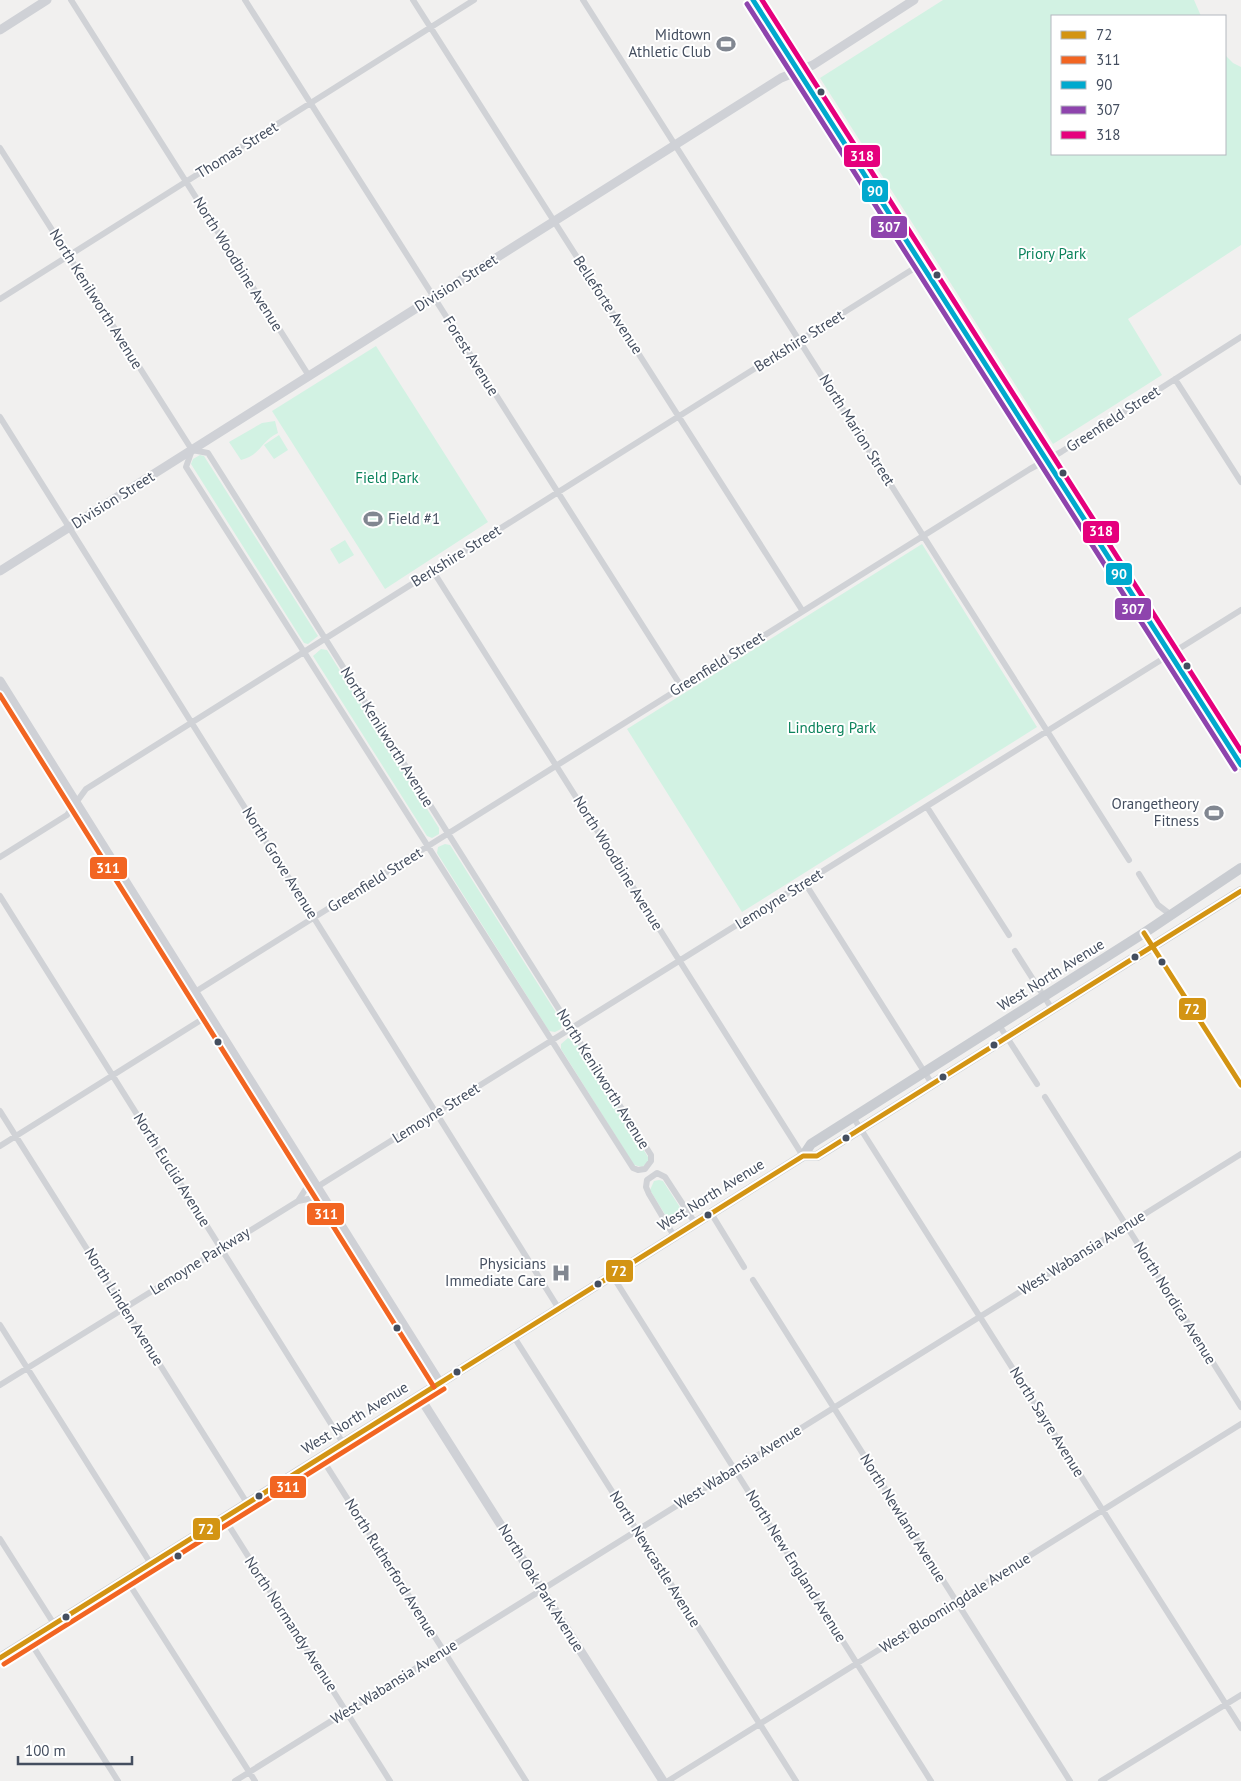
<svg xmlns="http://www.w3.org/2000/svg" width="1241" height="1781" font-family="'PT Sans',sans-serif">
	<rect width="100%" height="100%" fill="#f1f0ef"/>
	<path fill="#d2f2e3" d="M943 0H1194L1201 16H1052V154H1225V55L1233 63 1241 67V245L1128 319 1162 375 1053 444 820 78Z
		M376 346 488 522 385 589 272 411Z
		M275 421 278 433C261 441 260 456 241 460L229 442 262 423Z
		M279 435 288 450 274 459 264 445Z
		M200 455 204 456 316 633 318 636 308 644 304 643 191 464 193 459Z
		M345 540 354 555 339 564 330 549Z
		M922 544 1037 727 742 912 627 729Z
		M321 649 327 650 439 828V834L432 838 427 836 313 656Z
		M445 844 450 845 562 1022 561 1029 555 1032 549 1031 437 853 438 847Z
		M568 1038 575 1041 648 1157V1162L642 1167 634 1165 561 1049V1044Z
		M659 1180 663 1181 683 1212V1218L680 1222 669 1221 650 1190 654 1181Z"/>
	<g fill="none" stroke-linecap="round" stroke-linejoin="round">
		<path stroke="#d0d2d6" stroke-width="6" d="M71 0 309 376
			M245 0 681 686
			M413 0 802 610
			M583 0 1129 860
			M0 148 192 450 208 453 651 1155V1161L645 1169 638 1170 633 1168 186 467 192 450
			M0 299 474 0
			M1175 379 1241 482
			M0 417 559 1309
			M433 571 803 1156
			M927 807 1009 935
			M0 857 67 815 86 789 921 264
			M1139 874 1158 905 1171 915
			M805 883 932 1084
			M0 896 343 1443
			M1144 933 1241 1085
			M1015 951 1052 1009
			M195 992 1030 469 1061 452 1241 337
			M999 1025 1037 1084
			M1045 1097 1241 1407
			M0 1111 247 1503
			M853 1117 1241 1728
			M0 1146 209 1015
			M317 1187 1241 610
			M298 1201 312 1179
			M711 1213 744 1267
			M674 1236 649 1194 646 1187 647 1180 657 1173 665 1177 695 1223
			M612 1275 931 1781
			M753 1280 1070 1781
			M0 1325 151 1564
			M514 1337 796 1781
			M0 1385 298 1201 323 1196
			M321 1457 526 1781
			M224 1518 390 1781
			M0 1539 54 1624
			M126 1579 255 1781
			M29 1640 118 1781
			M235 1781 1241 1154
			M668 1781 1241 1424
			M1101 1781 1241 1695"/>
		<path stroke="#cfd1d6" stroke-width="9" d="M0 30 47 0
			M0 571 781 78 813 65 914 0
			M0 681 440 1383
			M419 1396 663 1781"/>
		<path stroke="#c9ccd1" stroke-width="10" d="M753 0 1241 765
			M803 1156H817L1241 891
			M0 1658 803 1156 811 1144 1144 933 1241 868"/>
		<g stroke="#fff" stroke-width="9">
			<path id="bus-1" d="M1144 933 1241 1085
				M0 1658 803 1156H817L1241 891"/>
		</g>
		<g stroke="#fff" stroke-width="9">
			<path id="bus-2" d="M0 695 434 1387
				M4 1664 444 1389"/>
		</g>
		<g stroke="#fff" stroke-width="9">
			<path id="bus-3" d="M753 0 1241 765"/>
		</g>
		<g stroke="#fff" stroke-width="9">
			<path id="bus-4" d="M747 4 1235 769"/>
		</g>
		<g stroke="#fff" stroke-width="9">
			<path id="bus-5" d="M762 0 1241 751"/>
		</g>
		<use href="#bus-1" stroke="#d39413" stroke-width="5"/>
		<use href="#bus-2" stroke="#f26522" stroke-width="5"/>
		<use href="#bus-3" stroke="#00a9ce" stroke-width="5"/>
		<use href="#bus-4" stroke="#8e44ad" stroke-width="5"/>
		<use href="#bus-5" stroke="#e5007d" stroke-width="5"/>
	</g>
	<defs>
		<g id="stadium-bare" transform="scale(1.5)"><path d="M0-5a6.5 5 0 1 0 0 10a6.5 5 0 1 0 0-10ZM-3.5-1.8h7v3.6h-7Z" fill="#818791" stroke="#fff" stroke-width="2.5" paint-order="stroke"/></g>
		<g id="hospital-bare" transform="scale(1.5)"><path d="M-5-5h3v3.5h4V-5h3V5h-3V1.5h-4V5h-3Z" fill="#818791" stroke="#fff" stroke-width="2.5" paint-order="stroke"/></g>
	</defs>
	<g fill-rule="evenodd">
		<use href="#stadium-bare" x="726" y="44"/>
		<use href="#stadium-bare" x="373" y="519"/>
		<use href="#stadium-bare" x="1214" y="813"/>
		<use href="#hospital-bare" x="561" y="1273"/>
	</g>
	<g fill="#444e5f" stroke="#fff" stroke-width="2">
		<circle cx="821" cy="92" r="4.5"/>
		<circle cx="937" cy="275" r="4.5"/>
		<circle cx="1063" cy="473" r="4.5"/>
		<circle cx="1187" cy="666" r="4.5"/>
		<circle cx="1135" cy="957" r="4.5"/>
		<circle cx="1162" cy="962" r="4.5"/>
		<circle cx="218" cy="1042" r="4.5"/>
		<circle cx="994" cy="1045" r="4.5"/>
		<circle cx="943" cy="1077" r="4.5"/>
		<circle cx="846" cy="1138" r="4.5"/>
		<circle cx="708" cy="1215" r="4.5"/>
		<circle cx="598" cy="1284" r="4.5"/>
		<circle cx="397" cy="1328" r="4.5"/>
		<circle cx="457" cy="1372" r="4.5"/>
		<circle cx="259" cy="1496" r="4.5"/>
		<circle cx="178" cy="1556" r="4.5"/>
		<circle cx="66" cy="1617" r="4.5"/>
	</g>
	<g text-anchor="middle" stroke-width="4" stroke-linejoin="round" paint-order="stroke">
		<g font-size="15" fill="#444e5f" stroke="#fff" text-anchor="end">
			<text x="711" y="40">Midtown<tspan x="711" dy="17">Athletic Club</tspan></text>
			<text x="388" y="524" text-anchor="start">Field #1</text>
			<text x="1199" y="809">Orangetheory<tspan x="1199" dy="17">Fitness</tspan></text>
			<text x="546" y="1269">Physicians<tspan x="546" dy="17">Immediate Care</tspan></text>
		</g>
		<g font-size="15" fill="#444e5f" stroke="#fff">
			<text transform="translate(237 150) rotate(-32)" y="5">Thomas Street</text>
			<text transform="translate(238 264) rotate(58)" y="5">North Woodbine Avenue</text>
			<text transform="translate(456 283) rotate(-32)" y="5">Division Street</text>
			<text transform="translate(96 299) rotate(58)" y="5">North Kenilworth Avenue</text>
			<text transform="translate(608 305) rotate(57)" y="5">Belleforte Avenue</text>
			<text transform="translate(799 341) rotate(-32)" y="5">Berkshire Street</text>
			<text transform="translate(471 356) rotate(58)" y="5">Forest Avenue</text>
			<text transform="translate(1113 419) rotate(-33)" y="5">Greenfield Street</text>
			<text transform="translate(857 430) rotate(58)" y="5">North Marion Street</text>
			<text transform="translate(113 500) rotate(-32)" y="5">Division Street</text>
			<text transform="translate(456 556) rotate(-32)" y="5">Berkshire Street</text>
			<text transform="translate(717 664) rotate(-32)" y="5">Greenfield Street</text>
			<text transform="translate(387 737) rotate(58)" y="5">North Kenilworth Avenue</text>
			<text transform="translate(280 863) rotate(58)" y="5">North Grove Avenue</text>
			<text transform="translate(618 863) rotate(58)" y="5">North Woodbine Avenue</text>
			<text transform="translate(375 880) rotate(-32)" y="5">Greenfield Street</text>
			<text transform="translate(779 899) rotate(-32)" y="5">Lemoyne Street</text>
			<text transform="translate(1051 975) rotate(-32)" y="5">West North Avenue</text>
			<text transform="translate(603 1079) rotate(58)" y="5">North Kenilworth Avenue</text>
			<text transform="translate(436 1113) rotate(-32)" y="5">Lemoyne Street</text>
			<text transform="translate(172 1170) rotate(58)" y="5">North Euclid Avenue</text>
			<text transform="translate(711 1195) rotate(-32)" y="5">West North Avenue</text>
			<text transform="translate(1082 1253) rotate(-32)" y="5">West Wabansia Avenue</text>
			<text transform="translate(200 1261) rotate(-32)" y="5">Lemoyne Parkway</text>
			<text transform="translate(1175 1303) rotate(58)" y="5">North Nordica Avenue</text>
			<text transform="translate(124 1307) rotate(58)" y="5">North Linden Avenue</text>
			<text transform="translate(355 1418) rotate(-32)" y="5">West North Avenue</text>
			<text transform="translate(1047 1422) rotate(58)" y="5">North Sayre Avenue</text>
			<text transform="translate(738 1467) rotate(-32)" y="5">West Wabansia Avenue</text>
			<text transform="translate(903 1518) rotate(58)" y="5">North Newland Avenue</text>
			<text transform="translate(655 1559) rotate(58)" y="5">North Newcastle Avenue</text>
			<text transform="translate(796 1566) rotate(58)" y="5">North New England Avenue</text>
			<text transform="translate(391 1568) rotate(58)" y="5">North Rutherford Avenue</text>
			<text transform="translate(541 1588) rotate(58)" y="5">North Oak Park Avenue</text>
			<text transform="translate(955 1603) rotate(-32)" y="5">West Bloomingdale Avenue</text>
			<text transform="translate(291 1624) rotate(57)" y="5">North Normandy Avenue</text>
			<text transform="translate(394 1682) rotate(-32)" y="5">West Wabansia Avenue</text>
		</g>
		<g font-size="15" fill="#0c835c" stroke="#fff">
			<text x="1052" y="259">Priory Park</text>
			<text x="387" y="483">Field Park</text>
			<text x="832" y="733">Lindberg Park</text>
		</g>
	</g>
	<g stroke="#fff" stroke-width="2">
		<rect x="843" y="144" width="38" height="24" rx="5" fill="#e5007d"/>
		<rect x="861" y="179" width="28" height="24" rx="5" fill="#00a9ce"/>
		<rect x="870" y="215" width="38" height="24" rx="5" fill="#8e44ad"/>
		<rect x="1082" y="520" width="38" height="24" rx="5" fill="#e5007d"/>
		<rect x="1105" y="562" width="28" height="24" rx="5" fill="#00a9ce"/>
		<rect x="1114" y="597" width="38" height="24" rx="5" fill="#8e44ad"/>
		<rect x="89" y="856" width="39" height="24" rx="5" fill="#f26522"/>
		<rect x="1178" y="997" width="29" height="24" rx="5" fill="#d39413"/>
		<rect x="306" y="1202" width="39" height="24" rx="5" fill="#f26522"/>
		<rect x="605" y="1259" width="29" height="24" rx="5" fill="#d39413"/>
		<rect x="269" y="1475" width="38" height="24" rx="5" fill="#f26522"/>
		<rect x="192" y="1517" width="29" height="24" rx="5" fill="#d39413"/>
	</g>
	<g font-size="14" text-anchor="middle" font-weight="bold" fill="#fff">
		<text x="862" y="161">318</text>
		<text x="875" y="196">90</text>
		<text x="889" y="232">307</text>
		<text x="1101" y="536">318</text>
		<text x="1119" y="579">90</text>
		<text x="1133" y="614">307</text>
		<text x="108" y="873">311</text>
		<text x="1192" y="1014">72</text>
		<text x="326" y="1219">311</text>
		<text x="619" y="1276">72</text>
		<text x="288" y="1492">311</text>
		<text x="206" y="1534">72</text>
	</g>
	<rect x="1051" y="15" width="175" height="140" fill="#ffffff" stroke="#b4b8bf"/>
	<rect x="1061" y="31" width="25" height="8" fill="#d39413" stroke="#b4b8bf"/>
	<text x="1096" y="40" font-size="15" fill="#444e5f">72</text>
	<rect x="1061" y="56" width="25" height="8" fill="#f26522" stroke="#b4b8bf"/>
	<text x="1096" y="65" font-size="15" fill="#444e5f">311</text>
	<rect x="1061" y="81" width="25" height="8" fill="#00a9ce" stroke="#b4b8bf"/>
	<text x="1096" y="90" font-size="15" fill="#444e5f">90</text>
	<rect x="1061" y="106" width="25" height="8" fill="#8e44ad" stroke="#b4b8bf"/>
	<text x="1096" y="115" font-size="15" fill="#444e5f">307</text>
	<rect x="1061" y="131" width="25" height="8" fill="#e5007d" stroke="#b4b8bf"/>
	<text x="1096" y="140" font-size="15" fill="#444e5f">318</text>
	<path d="M18 1756v8h114v-8" fill="none" stroke="#444e5f" stroke-width="2.5"/>
	<text x="25" y="1756" font-size="15" fill="#444e5f" stroke="#ffffff" stroke-width="4" paint-order="stroke">100 m</text>
</svg>
